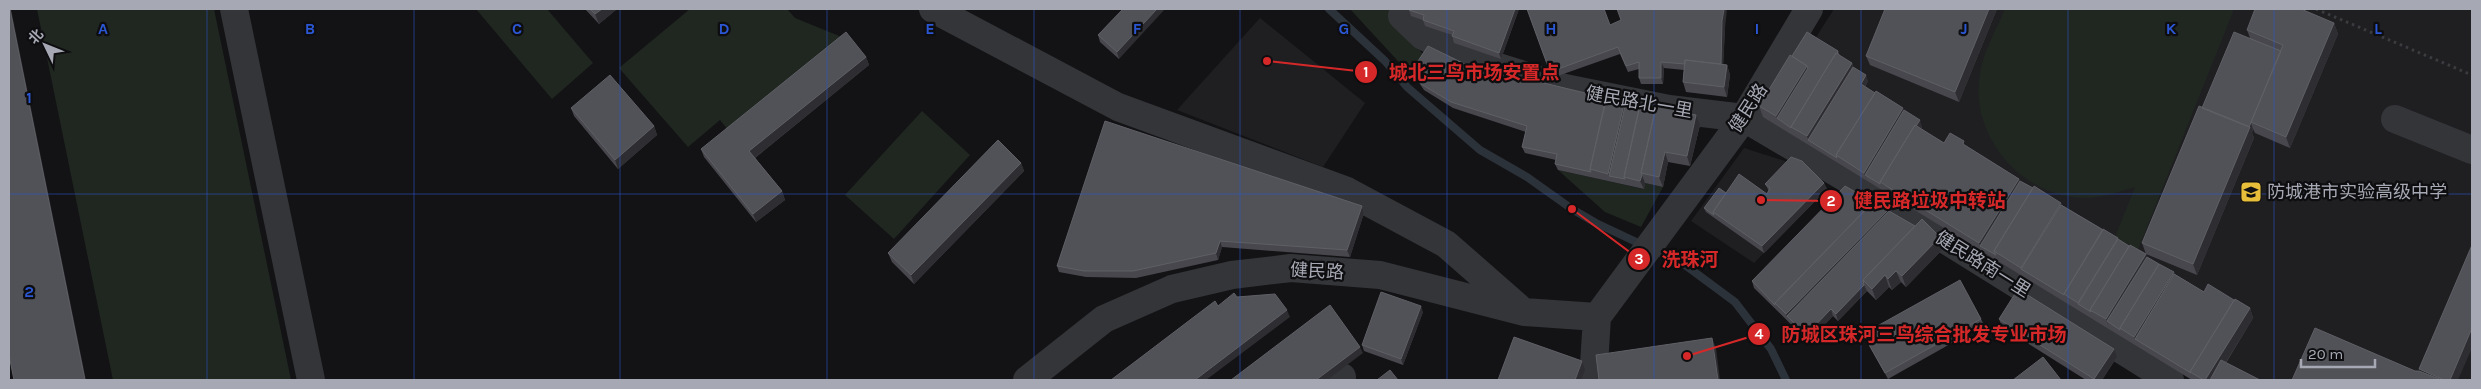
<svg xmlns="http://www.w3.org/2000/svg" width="2481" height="389" font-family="Karla,'Noto Sans SC',sans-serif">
	<rect width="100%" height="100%" fill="#131315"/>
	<path fill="#1f1f22" d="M1834 9H2472V380H2215L2207 300 1947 152 1863 90 1813 42Z
		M1260 18 1365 103 1323 167 1177 110Z
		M1744 148 1804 167 1827 189 1754 263 1691 221Z"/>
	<path fill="#202721" d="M37 9H214L291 380H113Z
		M476 9H547L593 63 552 99Z
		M690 9H787L795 18 849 40 732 135 720 120 688 147 619 68Z
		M1350 9H1395L1390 17 1423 54 1408 72Z
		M2005 9H2234L2137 252 2113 242 2135 187C2118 192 2102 198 2083 198 2020 196 1969 135 1980 73 1983 53 1997 28 2005 9Z
		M922 111 970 155 894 239 845 195Z
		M1558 170 1643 189 1645 183 1663 187 1641 227 1605 212Z"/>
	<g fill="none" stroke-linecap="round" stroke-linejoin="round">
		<path stroke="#2c323a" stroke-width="8" d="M1329 9 1385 61 1407 87 1480 150 1527 177 1572 209 1596 223 1685 265 1735 302 1771 349 1786 380"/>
		<path stroke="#3a3c40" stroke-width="3" stroke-dasharray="2.5 4" stroke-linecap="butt" d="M2316 9 2472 75"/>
		<path stroke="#343539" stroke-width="28" d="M234 9 311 380
			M933 9 1118 107 1347 191 1446 244 1519 308
			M1402 16 1423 36 1463 56 1565 88 1669 109 1744 118 1861 187 2170 380
			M2395 119 2472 150
			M1027 380 1104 319 1172 289 1232 275 1291 268 1380 275 1524 312 1597 317 1744 118 1809 9
			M1340 380 1342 377
			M1593 380 1597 317"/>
	</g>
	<path fill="#47474d" d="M585 9H617L599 24Z
		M1123 9 1119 59 1100 42 1098 35Z
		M1519 9 1501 59 1454 43 1452 35 1425 26 1423 20 1411 16 1409 10Z
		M1527 9 1610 25 1725 28 1723 64 1727 65 1730 75 1727 97 1686 92 1683 82 1684 70 1664 68 1663 84H1641L1639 78V69L1628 72 1620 54 1552 78Z
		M1997 9 1959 102 1870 65 1866 56Z
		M2334 23 2338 34 2290 148 2255 133 2253 129 2252 133 2254 138 2197 275 2146 254 2142 243 2202 108 2250 38 2247 30Z
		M1838 51 1840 56 1852 63 1853 67 1868 81 1865 87 1904 110 1922 127 1921 129 1944 143 1966 146 2019 179 2020 181 2033 188 2118 238V239L2204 292 2234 300 2250 308 2253 318 2226 363 2260 380H2192L1763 117 1759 106 1792 56Z
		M866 57 869 65 755 158 782 191 785 200 756 222 704 157 701 149Z
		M1465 64 1606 98 1625 100 1626 102 1700 125 1690 166 1668 162 1663 187 1645 183 1644 189 1558 170 1555 164 1556 160 1525 153 1522 147 1526 132 1453 108 1424 90 1415 77 1412 70Z
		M571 108 654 126 657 135 618 169 574 116Z
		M1021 163 1024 171 914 284 892 262 888 253Z
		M1824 183 1827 189 1764 253 1706 212 1704 208 1726 193 1767 194 1769 191 1765 184Z
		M1873 202 1889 209V211L1915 226 1940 237 1944 248 1906 287 1901 282 1892 290 1889 287 1876 300 1867 291 1838 321 1833 316 1808 341 1754 288 1752 281Z
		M1362 206 1364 213 1350 257 1222 247 1218 260 1136 278 1086 277 1059 272 1057 266Z
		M1423 312 1403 365 1364 351 1362 345Z
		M1981 319 1984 325 1888 379 1866 340 1863 334Z
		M1999 319 2117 357 2102 380H2086L2002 327Z"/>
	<path fill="#2e2e32" d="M10 9H11L86 380H85Z
		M602 9H617L599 24 595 14Z
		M1157 9H1165L1119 59 1117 52Z
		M1515 9H1519L1501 59 1499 53Z
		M1724 9H1727L1725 28 1723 73 1720 67 1722 21Z
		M1989 9H1997L1959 102 1955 92Z
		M2334 23 2338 34 2290 148 2286 137Z
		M866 57 869 65 752 160 749 151Z
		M1661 62 1664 68 1663 84 1661 78Z
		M1852 63 1855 73 1808 140 1807 136Z
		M1727 65 1730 75 1727 97 1724 87Z
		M1807 66 1811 77 1777 118 1776 116Z
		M1866 75 1868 81 1863 90 1861 84Z
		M1625 100 1628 109 1609 176 1608 174Z
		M1903 108 1907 117 1865 175 1867 181 1864 173Z
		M1696 115 1700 125 1690 166 1687 156Z
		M1920 120 1922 127 1886 186 1881 183Z
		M2251 123 2253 129 2252 133 2254 138 2197 275 2193 264Z
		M654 126 657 135 618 169 615 160Z
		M1665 152 1668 162 1663 187 1659 177Z
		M1021 163 1024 171 914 284 911 275Z
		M1642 175 1645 183 1644 189 1640 181Z
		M2019 179 2023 187 1980 246 1979 243Z
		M1824 183 1827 189 1764 253 1762 246Z
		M782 191 785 200 756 222 753 214Z
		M2061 203 2065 213 2021 269V268Z
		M1362 206 1364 213 1350 257 1347 250Z
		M1889 209 1892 218 1787 316 1786 314Z
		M1940 237 1944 248 1906 287 1902 276Z
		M2118 238 2122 248 2078 304V303Z
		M1220 241 1222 247 1218 260 1216 253Z
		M2146 254 2150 265 2107 321 2110 330 2106 319Z
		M1896 271 1901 282 1892 290 1888 279Z
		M2174 272 2178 282 2135 339 2134 337Z
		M1885 275 1889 287 1876 300 1872 289Z
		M1864 285 1867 291 1838 321 1836 314Z
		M1421 306 1423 312 1403 365 1401 359Z
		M2250 308 2253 318 2215 380H2205Z
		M1831 309 1833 316 1808 341 1806 335Z
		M1287 310 1290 317 1206 380H1195Z
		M2472 328V348L2458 380H2450Z
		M1712 338 1716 348 1720 380H1718Z
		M1360 347 1363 353 1327 380H1316Z
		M2114 349 2117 357 2102 380H2095L2094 379Z
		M1582 361 1585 370 1581 380H1575Z"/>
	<path fill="#515258" stroke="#5f6066" d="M9 9H10L85 380H14L9 355Z
		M590 9H602L595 14Z
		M1123 9H1157L1117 52 1098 35Z
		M1409 9H1515L1499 53 1452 36 1454 31 1423 20 1424 15 1409 10Z
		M1527 9H1604L1610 25 1621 20 1617 9H1724L1722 21 1721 64 1685 60V64L1661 62V78H1639V62L1626 66 1618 47 1550 72Z
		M1885 9H1989L1955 92 1866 56Z
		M2255 9H2301L2334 23 2286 137 2251 122 2283 45 2247 30Z
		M846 32 866 57 749 151 782 191 753 214 701 149Z
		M1807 32 1838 51 1837 54 1836 53 1791 127V128L1777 118 1808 68 1807 66 1792 56Z
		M2234 32 2281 51 2249 127 2202 108Z
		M1428 46 1465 64 1606 98 1590 169 1591 172 1555 164 1557 154 1522 147 1527 126 1451 102 1421 84 1412 70Z
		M1836 53 1852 63 1807 136 1791 127Z
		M1790 55 1807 66 1776 116 1759 106Z
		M1685 60 1727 65 1724 87 1683 82Z
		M1853 67 1866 75 1861 84 1875 93 1836 155 1837 158 1808 140Z
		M610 75 654 126 615 160 571 108Z
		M1876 91 1903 108 1864 173 1836 155Z
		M1607 96 1625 100 1608 174 1590 169Z
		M1626 102 1640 106 1624 177 1625 179 1609 176Z
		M1640 104 1656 107 1641 173 1642 175 1640 181 1624 177Z
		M1656 106 1696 115 1687 156 1665 152 1659 177 1641 173Z
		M2199 106 2250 127 2193 264 2142 243Z
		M1904 110 1920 120 1916 126 1915 125 1880 182V184L1865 175Z
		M1105 121 1362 206 1347 250 1220 241 1216 253 1133 271H1084L1057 266Z
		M1915 125 1944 143 1950 133 1964 141 1963 144 2019 179 1979 243 1880 182Z
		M998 140 1021 163 911 275 888 253Z
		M1791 157 1802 161 1824 183 1762 246 1713 212 1739 174 1767 194 1770 188 1765 184Z
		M2020 181 2033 188 1994 251 1996 255 1980 246Z
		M1845 186 1873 202 1775 303V305L1752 281Z
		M2034 186 2061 203 2021 268 1994 251Z
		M1719 188 1726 193 1713 212 1714 215 1704 208Z
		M1874 201 1889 209 1786 314 1775 303Z
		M2061 205 2103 230 2064 294V295L2021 269Z
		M1889 211 1915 226 1863 280 1864 285 1836 314 1831 309 1806 335 1787 316Z
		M1922 219 1940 237 1902 276 1896 271 1888 279 1885 275 1872 289 1863 280Z
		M2103 229 2118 238 2078 303 2064 294Z
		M2118 239 2129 246 2090 310 2091 312 2078 304Z
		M2130 245 2146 254 2106 319 2090 310Z
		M2472 245V328L2450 380H2444L2419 369Z
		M2147 257 2159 264 2120 328V330L2107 321Z
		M2159 264 2174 272 2134 337 2120 328Z
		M2174 274 2204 292 2208 284 2234 300 2190 372 2191 373 2135 339Z
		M1960 280 1981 319 1885 373 1863 334Z
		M2018 289 2114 349 2094 379 1999 319Z
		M1381 292 1421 306 1401 359 1362 345Z
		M1234 293 1237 297 1275 294 1287 310 1195 380H1111L1215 301 1218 306Z
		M2235 299 2250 308 2205 380H2204L2190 372Z
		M1330 305 1360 347 1316 380H1231Z
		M2315 328 2415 371H2419L2442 380H2292Z
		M1514 337 1582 361 1575 380H1498Z
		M1712 338 1718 380H1599L1596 355Z
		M2043 357 2061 380H2013Z
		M2221 360 2260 380H2210Z
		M1390 370 1398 380H1377Z"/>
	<path fill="none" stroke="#2b57d4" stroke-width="1" stroke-opacity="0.55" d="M207 9V380M414 9V380M620 9V380M827 9V380M1034 9V380M1240 9V380M1447 9V380M1654 9V380M1861 9V380M2068 9V380M2274 9V380M9 194H2472"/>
	<defs>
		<g id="school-square" transform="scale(1.125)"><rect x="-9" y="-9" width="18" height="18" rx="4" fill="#e7be39" stroke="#0e0e10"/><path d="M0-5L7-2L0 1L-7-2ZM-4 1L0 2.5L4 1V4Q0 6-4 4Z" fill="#111"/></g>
	</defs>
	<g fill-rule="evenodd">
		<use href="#school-square" x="2251" y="192"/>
	</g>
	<g text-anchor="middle" stroke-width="4.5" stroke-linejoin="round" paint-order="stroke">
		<g font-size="18" fill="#a6a9b4" stroke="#0e0e10">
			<text transform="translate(1639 102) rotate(10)" y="6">健民路北一里</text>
			<text transform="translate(1748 108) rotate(-57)" y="6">健民路</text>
			<text transform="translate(1983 264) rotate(32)" y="6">健民路南一里</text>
			<text transform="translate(1317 271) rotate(3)" y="6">健民路</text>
		</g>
		<g font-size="18" fill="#a6a9b4" stroke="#0e0e10" text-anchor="start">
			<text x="2267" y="198">防城港市实验高级中学</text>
		</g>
	</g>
	<g font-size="16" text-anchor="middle" font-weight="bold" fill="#2b57d4" stroke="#0e0e10" stroke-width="4.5" stroke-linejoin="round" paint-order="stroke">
		<text x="103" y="34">A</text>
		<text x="310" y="34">B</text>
		<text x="517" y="34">C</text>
		<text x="724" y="34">D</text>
		<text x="930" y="34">E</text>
		<text x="1137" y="34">F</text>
		<text x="1344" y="34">G</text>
		<text x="1551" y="34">H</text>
		<text x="1757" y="34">I</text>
		<text x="1964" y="34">J</text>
		<text x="2171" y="34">K</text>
		<text x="2378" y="34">L</text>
		<text x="29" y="103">1</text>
		<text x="29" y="297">2</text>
	</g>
	<path fill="none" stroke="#d62828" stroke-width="2" d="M1267 61L1366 72M1761 200L1831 201M1572 209L1639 259M1687 356L1759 334"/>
	<g fill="#d62828" stroke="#0e0e10" stroke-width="2">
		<circle cx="1267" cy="61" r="5"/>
		<circle cx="1761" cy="200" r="5"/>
		<circle cx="1572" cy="209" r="5"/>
		<circle cx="1687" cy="356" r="5"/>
		<circle cx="1366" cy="72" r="12"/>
		<circle cx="1831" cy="201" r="12"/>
		<circle cx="1639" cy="259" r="12"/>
		<circle cx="1759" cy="334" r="12"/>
	</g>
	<g font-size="15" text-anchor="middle" font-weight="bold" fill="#fff">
		<text x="1366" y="77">1</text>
		<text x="1831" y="206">2</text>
		<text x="1639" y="264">3</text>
		<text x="1759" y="339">4</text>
	</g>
	<g font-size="19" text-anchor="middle" font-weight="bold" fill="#d62828" stroke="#0e0e10" stroke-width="4.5" stroke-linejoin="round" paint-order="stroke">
		<text x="1474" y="79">城北三鸟市场安置点</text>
		<text x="1930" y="207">健民路垃圾中转站</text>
		<text x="1690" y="266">洗珠河</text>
		<text x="1924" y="341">防城区珠河三鸟综合批发专业市场</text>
	</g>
	<rect width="2481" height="389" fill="none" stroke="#a6a9b4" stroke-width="20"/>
	<g transform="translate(45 45) rotate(313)" stroke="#0e0e10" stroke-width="4" paint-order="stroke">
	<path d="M0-4L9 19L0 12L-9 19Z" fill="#a6a9b4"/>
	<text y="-8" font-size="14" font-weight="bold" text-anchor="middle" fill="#a6a9b4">北</text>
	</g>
	<path d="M2301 359v8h74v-8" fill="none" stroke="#a6a9b4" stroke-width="2.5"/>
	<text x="2308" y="359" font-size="15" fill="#a6a9b4" stroke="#0e0e10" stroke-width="4" paint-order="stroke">20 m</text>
</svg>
